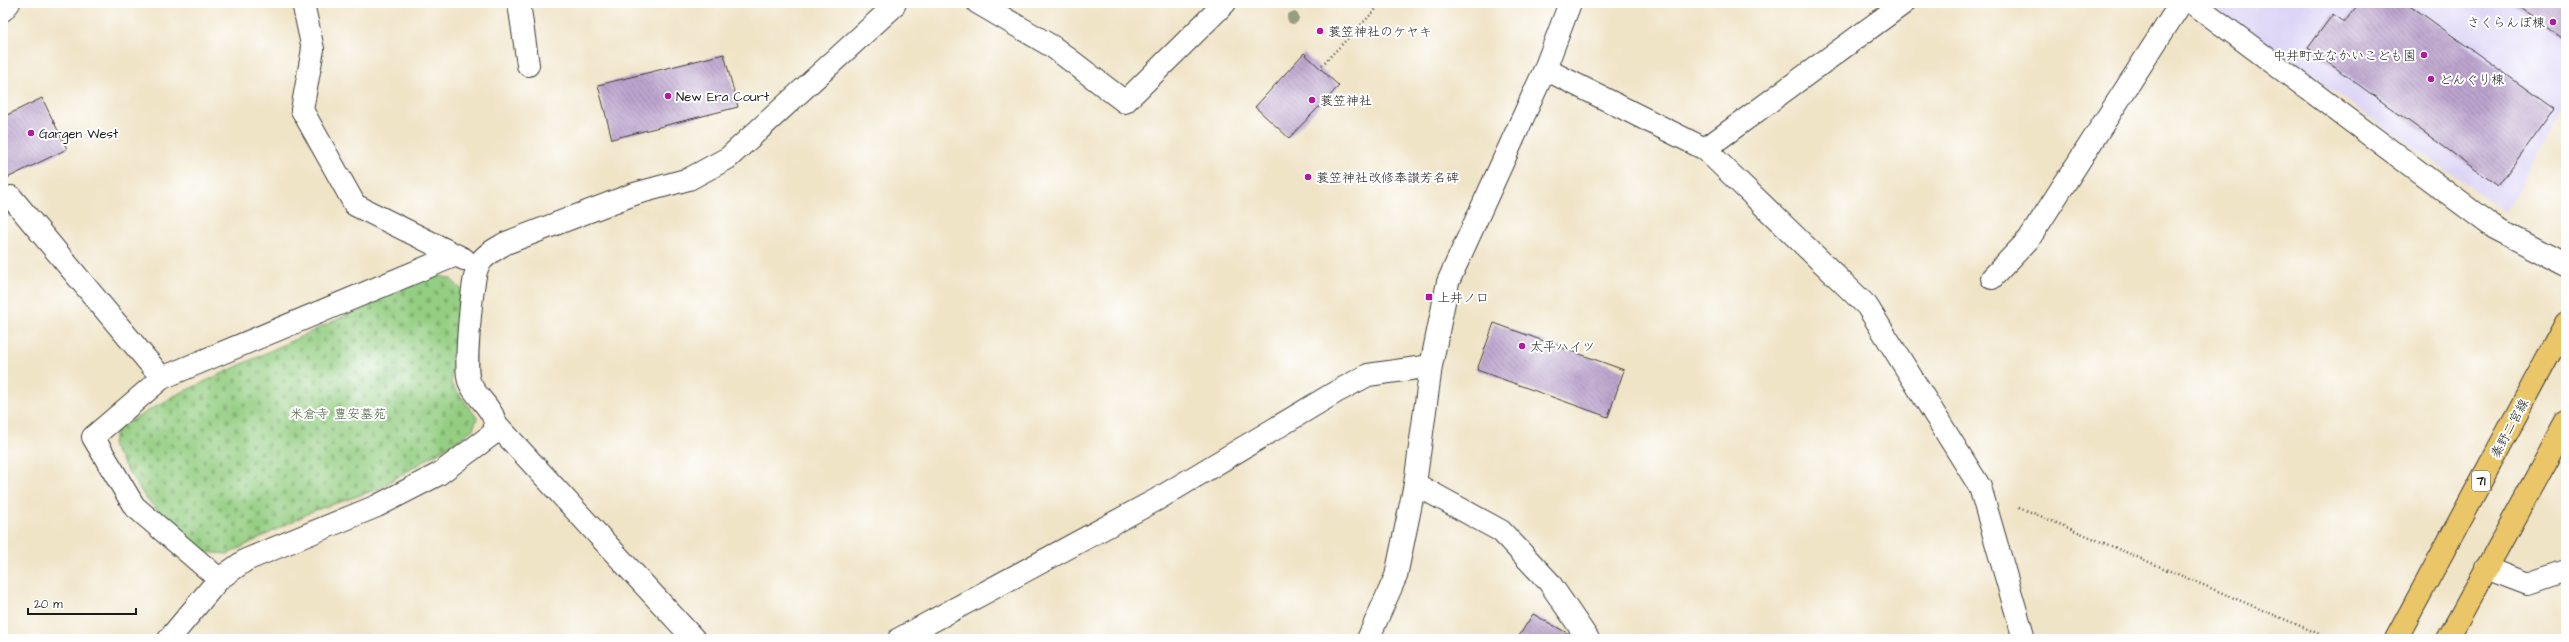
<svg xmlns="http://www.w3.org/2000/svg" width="2569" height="642" font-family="'Architects Daughter','Klee One',sans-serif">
	<defs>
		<pattern id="cemetery-stones" width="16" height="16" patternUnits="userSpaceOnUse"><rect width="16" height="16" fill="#94ce82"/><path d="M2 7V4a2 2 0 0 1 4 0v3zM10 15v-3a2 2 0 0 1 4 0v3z" fill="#7fb070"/></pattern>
		<pattern id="building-back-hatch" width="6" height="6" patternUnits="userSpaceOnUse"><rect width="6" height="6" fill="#bca4ce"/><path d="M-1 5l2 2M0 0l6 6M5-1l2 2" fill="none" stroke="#9885a6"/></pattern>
	</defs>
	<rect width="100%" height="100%" fill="#fff"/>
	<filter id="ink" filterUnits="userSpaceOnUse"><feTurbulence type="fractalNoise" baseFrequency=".025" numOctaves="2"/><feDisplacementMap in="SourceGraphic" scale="8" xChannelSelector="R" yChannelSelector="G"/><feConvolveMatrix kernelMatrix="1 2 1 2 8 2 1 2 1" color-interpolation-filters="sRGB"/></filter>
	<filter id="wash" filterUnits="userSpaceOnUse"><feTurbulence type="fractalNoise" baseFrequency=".012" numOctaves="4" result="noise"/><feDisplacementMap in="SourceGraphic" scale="16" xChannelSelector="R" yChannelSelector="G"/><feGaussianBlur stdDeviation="0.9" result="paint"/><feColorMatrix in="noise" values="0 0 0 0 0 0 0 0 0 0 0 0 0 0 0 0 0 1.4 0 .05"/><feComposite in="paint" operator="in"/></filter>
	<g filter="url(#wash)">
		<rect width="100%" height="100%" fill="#f0e4c7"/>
		<path fill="#ddd5f6" d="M2207 3H2566V108L2506 212Z"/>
		<path fill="url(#cemetery-stones)" stroke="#58754f" d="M438 275 451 279 461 289 451 383 477 418 473 429 460 439 378 489 313 511 228 554 202 552 147 500 112 446 117 429 174 396 430 276Z"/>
		<g id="blocks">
			<path fill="url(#building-back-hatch)" d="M2359 3H2407L2554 109 2498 186 2308 48 2333 14 2344 23Z
				M2514 3H2566V41Z
				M1304 53 1339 86 1289 138 1255 107Z
				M724 54 738 107 612 139 598 85Z
				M42 98 67 149 3 180V117Z
				M1494 323 1624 370 1608 417 1477 370Z
				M1533 614 1569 634 1566 639H1517Z"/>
		</g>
	</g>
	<g filter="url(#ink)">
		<use href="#blocks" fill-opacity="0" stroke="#3c3a36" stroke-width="1"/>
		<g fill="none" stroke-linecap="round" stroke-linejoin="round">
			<g stroke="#3c3a36" stroke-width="24">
				<path id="minor" d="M303 3 313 49 302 110 355 205 464 259
					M519 3 528 65
					M978 3 1053 47 1125 102 1225 3
					M2193 3 2493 227 2566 265
					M3 10 9 3
					M1545 69 1705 149 1867 306 1980 487 2024 639
					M1705 149 1904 3
					M11 197 162 378
					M1992 278 2029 239 2181 3
					M497 425 694 639
					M1415 484 1501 531 1549 582 1588 639
					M2486 568 2528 584 2566 571
					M219 579 134 506 93 437 162 378 456 255
					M169 639 219 579 246 560 377 506 439 474 494 433C501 412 475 399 469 381 464 367 472 279 478 266 483 255 496 249 506 243L634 194 689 179 728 158 893 7 895 3
					M899 639 1156 500 1336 392 1368 375 1431 366
					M1368 639 1396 576 1415 484 1431 366 1448 282 1545 69 1570 3"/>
			</g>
			<g stroke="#3c3a36" stroke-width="24">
				<path id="major" d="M2396 639 2566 323
					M2448 639 2566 423"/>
			</g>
			<path stroke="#3c3a36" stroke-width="2.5" stroke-dasharray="1 3" stroke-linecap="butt" d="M1322 65 1382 3
				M2019 507 2331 639"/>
			<use href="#minor" stroke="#fff" stroke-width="22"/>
			<use href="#major" stroke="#eac669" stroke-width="22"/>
		</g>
		<circle fill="#969d80" cx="1293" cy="18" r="6"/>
	</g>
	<g fill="#b5179e" stroke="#fff" stroke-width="1.5">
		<circle cx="2553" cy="22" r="4"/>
		<circle cx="1320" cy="31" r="4"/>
		<circle cx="2424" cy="55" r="4"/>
		<circle cx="2431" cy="79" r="4"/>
		<circle cx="668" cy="96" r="4"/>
		<circle cx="1312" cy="100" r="4"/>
		<circle cx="31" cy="133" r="4"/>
		<circle cx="1308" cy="177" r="4"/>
		<rect x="1425" y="293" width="8" height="8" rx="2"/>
		<circle cx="1522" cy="346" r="4"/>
	</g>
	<g text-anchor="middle" stroke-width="4" stroke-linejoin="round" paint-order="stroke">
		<rect fill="#fff" stroke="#606060" stroke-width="1" x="2472" y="471" width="18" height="20" rx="3"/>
		<g font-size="12" font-weight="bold" fill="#1c1c1c">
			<text x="2481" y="485">71</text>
		</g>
		<g font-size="13" fill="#1c1c1c" stroke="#fff" text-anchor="start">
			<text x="2545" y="27" text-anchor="end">さくらんぼ棟</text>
			<text x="1328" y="36">蓑笠神社のケヤキ</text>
			<text x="2416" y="60" text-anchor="end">中井町立なかいこども園</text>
			<text x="2439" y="84">どんぐり棟</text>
			<text x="676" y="101">New Era Court</text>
			<text x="1320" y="105">蓑笠神社</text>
			<text x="39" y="138">Gargen West</text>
			<text x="1316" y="182">蓑笠神社改修奉讃芳名碑</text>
			<text x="1437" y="302">上井ノ口</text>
			<text x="1530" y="351">太平ハイツ</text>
		</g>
		<g font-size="13" fill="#4c6345" stroke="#fff">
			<text x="338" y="418">米倉寺 豊安墓苑</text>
		</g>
		<g font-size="13" fill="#1c1c1c" stroke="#fff">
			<text transform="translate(2509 428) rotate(-62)" y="5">秦野二宮線</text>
		</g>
	</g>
	<rect width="2569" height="642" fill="none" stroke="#fff" stroke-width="16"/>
	<path d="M28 608v6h108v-6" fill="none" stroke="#1c1c1c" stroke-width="2"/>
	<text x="34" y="608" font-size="12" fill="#1c1c1c" stroke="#ffffff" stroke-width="3" paint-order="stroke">20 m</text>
</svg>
